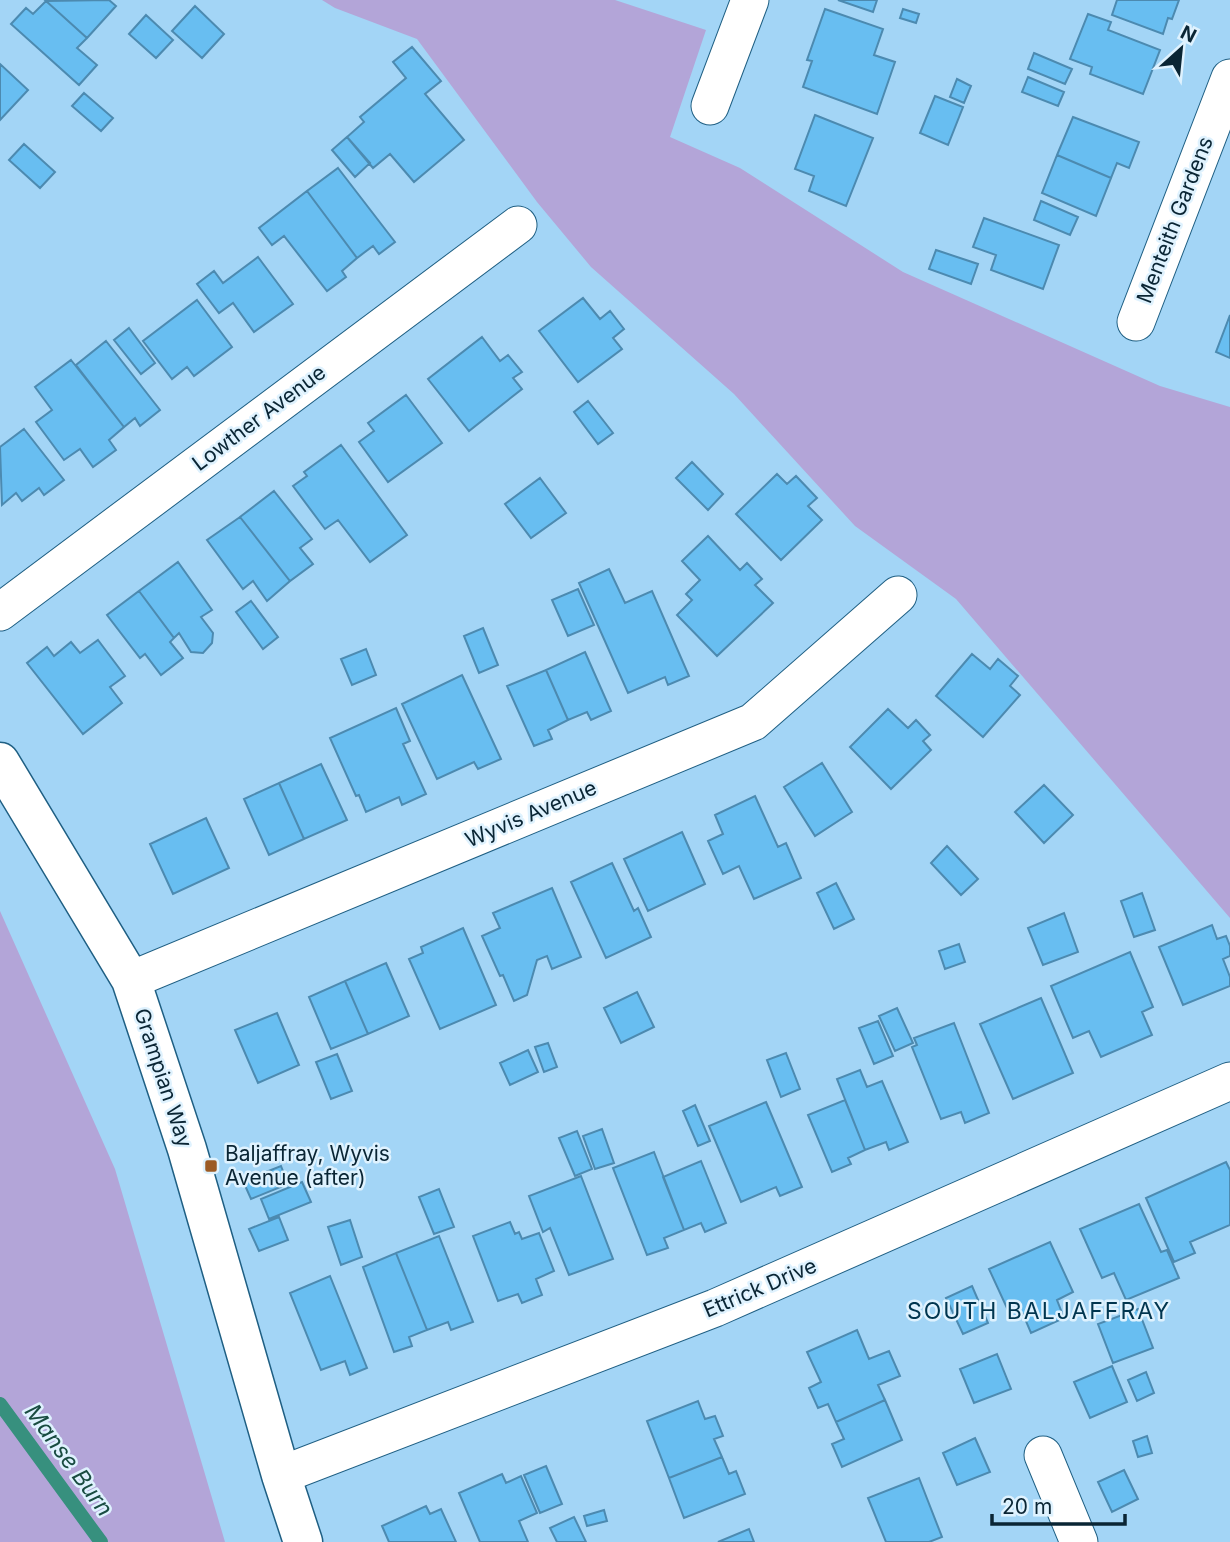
<svg xmlns="http://www.w3.org/2000/svg" width="1230" height="1542" font-family="Inter,sans-serif">
	<rect width="100%" height="100%" fill="#a3d5f6"/>
	<path fill="#b3a5d8" d="M322 0H615L706 30 670 137 740 168 903 272 1160 386 1230 407V918L956 599 855 526 734 394 591 267 537 202 417 39 335 8Z
		M0 911 115 1169 225 1542H0Z"/>
	<g fill="none" stroke-linecap="round" stroke-linejoin="round">
		<path stroke="#37907e" stroke-width="14" d="M0 1404 101 1542"/>
	</g>
	<path fill="#68bef1" stroke="#4c8ab0" stroke-width="2" d="M109 0 116 6 87 38 46 1Z
		M838 0H877L873 12Z
		M1117 0H1179L1172 19 1168 18 1163 34 1112 15Z
		M46 1 87 38 77 48 97 65 79 85 11 24 26 8 33 14Z
		M195 6 224 34 202 58 172 31Z
		M825 9 883 29 874 55 895 62 877 114 803 87 812 61 807 60Z
		M903 9 919 14 916 23 900 18Z
		M1088 14 1111 22 1108 30 1160 50 1143 94 1090 74 1092 67 1070 59Z
		M146 15 173 40 156 58 129 34Z
		M412 47 441 81 425 94 464 140 414 182 390 154 373 168 347 137 364 122 360 117 406 78 393 62Z
		M1034 53 1072 69 1065 84 1028 69Z
		M0 64 28 90 0 120Z
		M1028 77 1064 92 1058 106 1022 92Z
		M957 79 971 86 964 103 950 97Z
		M84 93 113 118 101 131 72 106Z
		M935 96 963 107 948 145 920 133Z
		M815 115 873 138 846 206 809 191 814 176 795 169Z
		M1073 117 1139 142 1129 168 1117 163 1111 178 1057 155Z
		M347 137 370 163 355 177 332 150Z
		M24 144 55 172 40 188 9 160Z
		M1057 155 1111 178 1096 216 1042 193Z
		M338 168 395 242 379 254 373 246 357 258 307 191Z
		M307 191 357 258 342 271 346 277 327 291 284 236 272 245 259 228Z
		M1041 201 1078 217 1070 235 1034 220Z
		M984 218 1059 245 1043 289 991 270 996 255 973 247Z
		M936 250 978 264 971 284 929 269Z
		M258 257 293 304 254 332 233 303 219 313 197 284 214 271 223 283Z
		M583 298 600 319 610 311 624 329 613 338 622 349 578 382 539 331Z
		M197 300 232 347 194 376 187 367 172 379 143 341Z
		M1230 315V358L1216 352Z
		M129 328 155 363 141 374 114 340Z
		M482 337 500 361 508 355 522 372 513 378 522 389 469 431 428 379Z
		M106 341 160 410 140 426 135 418 124 427 76 365Z
		M71 360 124 427 109 440 116 450 93 467 80 449 64 460 36 422 52 410 35 387Z
		M406 395 442 443 388 482 359 442 374 431 368 423Z
		M588 401 613 433 598 444 574 412Z
		M24 429 64 480 44 495 39 488 22 501 16 493 2 505 0 447Z
		M341 445 407 535 370 562 338 520 325 529 293 486 307 476 304 472Z
		M692 462 723 494 708 510 676 478Z
		M777 474 787 484 796 476 817 498 808 506 822 520 781 560 736 514Z
		M540 478 566 513 531 538 505 504Z
		M274 491 312 539 300 548 313 564 290 581 240 517Z
		M240 517 290 581 267 601 253 581 243 589 207 540Z
		M708 536 740 570 747 563 762 579 755 585 773 603 717 656 677 615 692 600 686 594 700 580 682 561Z
		M178 562 212 610 201 617 213 633 212 643 203 653 191 652 179 633 174 638 139 591Z
		M609 569 625 603 652 591 689 676 668 685 665 677 628 693 579 583Z
		M578 589 594 625 568 636 552 600Z
		M139 591 174 638 170 642 183 658 161 675 145 654 140 658 107 615Z
		M251 601 278 637 263 649 236 612Z
		M483 628 498 665 479 673 464 636Z
		M98 640 125 676 110 687 122 703 83 734 27 663 47 647 54 656 71 642 80 653Z
		M366 649 376 675 352 685 341 659Z
		M585 652 611 711 591 720 587 712 568 720 546 670Z
		M972 654 990 669 998 659 1018 676 1010 686 1020 695 983 737 936 696Z
		M546 670 568 720 548 730 552 739 534 746 507 686Z
		M462 675 501 759 478 769 474 762 437 779 402 704Z
		M396 708 410 741 403 744 426 794 402 805 399 797 366 812 359 795 356 796 330 738Z
		M888 709 908 728 916 720 930 735 923 741 931 750 891 789 850 747Z
		M822 763 852 812 815 836 784 787Z
		M321 764 347 820 304 839 279 783Z
		M279 783 304 839 269 855 244 799Z
		M1044 785 1073 815 1044 843 1015 812Z
		M755 796 778 847 786 843 801 878 754 899 739 866 723 874 708 841 723 834 715 815Z
		M206 818 229 868 173 894 150 844Z
		M682 832 705 884 648 911 624 859Z
		M947 846 978 879 961 895 931 863Z
		M612 863 634 911 638 908 651 937 606 958 571 882Z
		M836 883 854 919 834 929 817 893Z
		M552 888 581 957 552 969 547 956 537 960 527 995 514 1001 503 975 500 976 482 936 500 928 493 913Z
		M1142 893 1155 930 1134 937 1121 901Z
		M1064 913 1078 952 1043 965 1028 928Z
		M1212 925 1217 939 1226 936 1230 946V956L1223 959 1230 977V986L1183 1005 1159 947Z
		M463 928 496 1005 440 1029 409 959 423 953 421 947Z
		M959 944 965 962 945 969 939 951Z
		M1130 952 1153 1007 1142 1012 1152 1035 1101 1057 1089 1031 1073 1038 1051 986Z
		M386 963 409 1016 368 1034 345 981Z
		M345 981 368 1034 331 1049 309 997Z
		M637 992 654 1027 621 1043 604 1008Z
		M1041 998 1073 1073 1013 1099 980 1024Z
		M897 1008 913 1043 895 1051 879 1016Z
		M277 1013 299 1065 258 1083 235 1030Z
		M878 1021 893 1056 874 1064 859 1028Z
		M954 1023 989 1113 965 1123 961 1112 941 1119 912 1047 917 1045 914 1038Z
		M548 1043 557 1067 544 1072 535 1047Z
		M528 1050 538 1072 510 1085 500 1063Z
		M786 1053 800 1089 781 1097 767 1060Z
		M337 1054 352 1091 331 1099 316 1062Z
		M860 1070 867 1087 882 1081 908 1142 889 1150 886 1142 865 1150 837 1079Z
		M845 1100 865 1150 848 1158 851 1164 832 1172 808 1115Z
		M766 1102 802 1187 780 1196 776 1187 741 1202 709 1126Z
		M695 1105 710 1141 698 1146 683 1111Z
		M602 1129 614 1163 595 1169 583 1136Z
		M577 1131 592 1169 575 1176 559 1138Z
		M654 1152 684 1230 664 1238 668 1248 647 1255 613 1168Z
		M701 1161 726 1223 705 1232 701 1223 684 1230 663 1177Z
		M1226 1162 1230 1170V1225L1190 1242 1195 1253 1174 1262 1146 1198Z
		M281 1166 288 1184 251 1199 243 1181Z
		M581 1176 613 1259 569 1275 550 1228 543 1232 529 1196Z
		M302 1182 311 1202 269 1219 261 1199Z
		M439 1189 454 1227 434 1234 419 1197Z
		M1139 1204 1161 1252 1167 1250 1179 1278 1126 1300 1114 1273 1102 1278 1080 1229Z
		M279 1217 288 1240 259 1251 249 1229Z
		M350 1220 362 1257 341 1265 328 1227Z
		M510 1222 515 1234 519 1232 522 1239 539 1233 554 1271 536 1279 542 1295 522 1303 518 1294 498 1301 473 1236Z
		M439 1236 473 1322 451 1330 448 1322 427 1330 396 1253Z
		M1050 1242 1073 1292 1057 1300 1064 1318 1031 1333 1023 1314 1012 1319 989 1269Z
		M396 1253 427 1330 409 1337 412 1346 394 1352 363 1267Z
		M330 1276 367 1368 350 1375 345 1361 321 1370 290 1293Z
		M972 1286 988 1323 963 1334 946 1298Z
		M1138 1309 1153 1348 1113 1363 1098 1324Z
		M857 1330 869 1359 889 1351 900 1376 878 1385 885 1400 836 1422 828 1404 818 1408 809 1388 821 1382 807 1352Z
		M997 1354 1011 1389 974 1403 960 1369Z
		M1112 1366 1127 1402 1090 1418 1074 1382Z
		M1146 1372 1154 1393 1137 1401 1128 1380Z
		M885 1400 902 1440 842 1467 832 1444 844 1439 836 1422Z
		M698 1401 705 1419 715 1416 723 1436 714 1439 722 1457 669 1478 647 1421Z
		M1147 1436 1152 1453 1138 1457 1133 1441Z
		M975 1438 990 1472 957 1485 943 1453Z
		M722 1457 729 1474 736 1471 745 1494 684 1518 669 1478Z
		M546 1466 562 1504 540 1513 524 1475Z
		M1124 1470 1138 1499 1112 1512 1098 1482Z
		M502 1474 506 1483 521 1476 537 1513 519 1521 528 1542H480L459 1493Z
		M919 1478 942 1537 929 1542H886L868 1498Z
		M426 1506 430 1514 441 1509 456 1542H389L382 1526Z
		M604 1510 607 1521 587 1526 584 1516Z
		M574 1517 586 1542H557L550 1528Z
		M749 1529 754 1542H718Z"/>
	<g fill="none" stroke-linecap="round" stroke-linejoin="round">
		<g stroke="#1f5f83" stroke-width="39">
			<path id="minor" d="M710 106 750 0
				M1136 322 1230 78
				M0 612 518 225
				M131 980 753 722 898 595
				M1043 1455 1079 1542
				M281 1475 715 1308 1230 1081"/>
		</g>
		<g stroke="#1f5f83" stroke-width="41">
			<path id="tertiary" d="M0 762 131 980 187 1149 281 1475 303 1542"/>
		</g>
		<use href="#minor" stroke="#fff" stroke-width="37"/>
		<use href="#tertiary" stroke="#fff" stroke-width="38"/>
	</g>
	<rect fill="#9c5b25" stroke="#dff2fe" stroke-width="2.5" x="204" y="1159" width="14" height="14" rx="3.5"/>
	<g text-anchor="middle" stroke-width="5" stroke-linejoin="round" paint-order="stroke">
		<g font-size="21" fill="#0a2534" stroke="#dff2fe">
			<text transform="translate(1175 220) rotate(-69)" y="7">Menteith Gardens</text>
			<text transform="translate(259 418) rotate(-37)" y="7">Lowther Avenue</text>
			<text transform="translate(531 814) rotate(-23)" y="7">Wyvis Avenue</text>
			<text transform="translate(163 1078) rotate(72)" y="7">Grampian Way</text>
			<text transform="translate(760 1288) rotate(-23)" y="7">Ettrick Drive</text>
		</g>
		<g font-size="21" fill="#0a2534" stroke="#dff2fe" text-anchor="start">
			<text x="225" y="1161">Baljaffray, Wyvis<tspan x="225" dy="24">Avenue (after)</tspan></text>
		</g>
		<g font-size="23" letter-spacing="2" fill="#00354f" stroke="#dff2fe">
			<text x="1039" y="1319">SOUTH BALJAFFRAY</text>
		</g>
		<g font-size="23" font-style="italic" fill="#194c41" stroke="#dff2fe">
			<text transform="translate(69 1460) rotate(54)" y="8">Manse Burn</text>
		</g>
	</g>
	<g transform="translate(1181 49) rotate(27)" stroke="#dff2fe" stroke-width="5" paint-order="stroke">
	<path d="M0-5L12 26L0 18L-12 26Z" fill="#0a2534"/>
	<text y="-10" font-size="19" font-weight="bold" text-anchor="middle" fill="#0a2534">N</text>
	</g>
	<path d="M992 1514v10h133v-10" fill="none" stroke="#0a2534" stroke-width="3.5"/>
	<text x="1002" y="1514" font-size="21" fill="#0a2534" stroke="#dff2fe" stroke-width="5" paint-order="stroke">20 m</text>
</svg>
